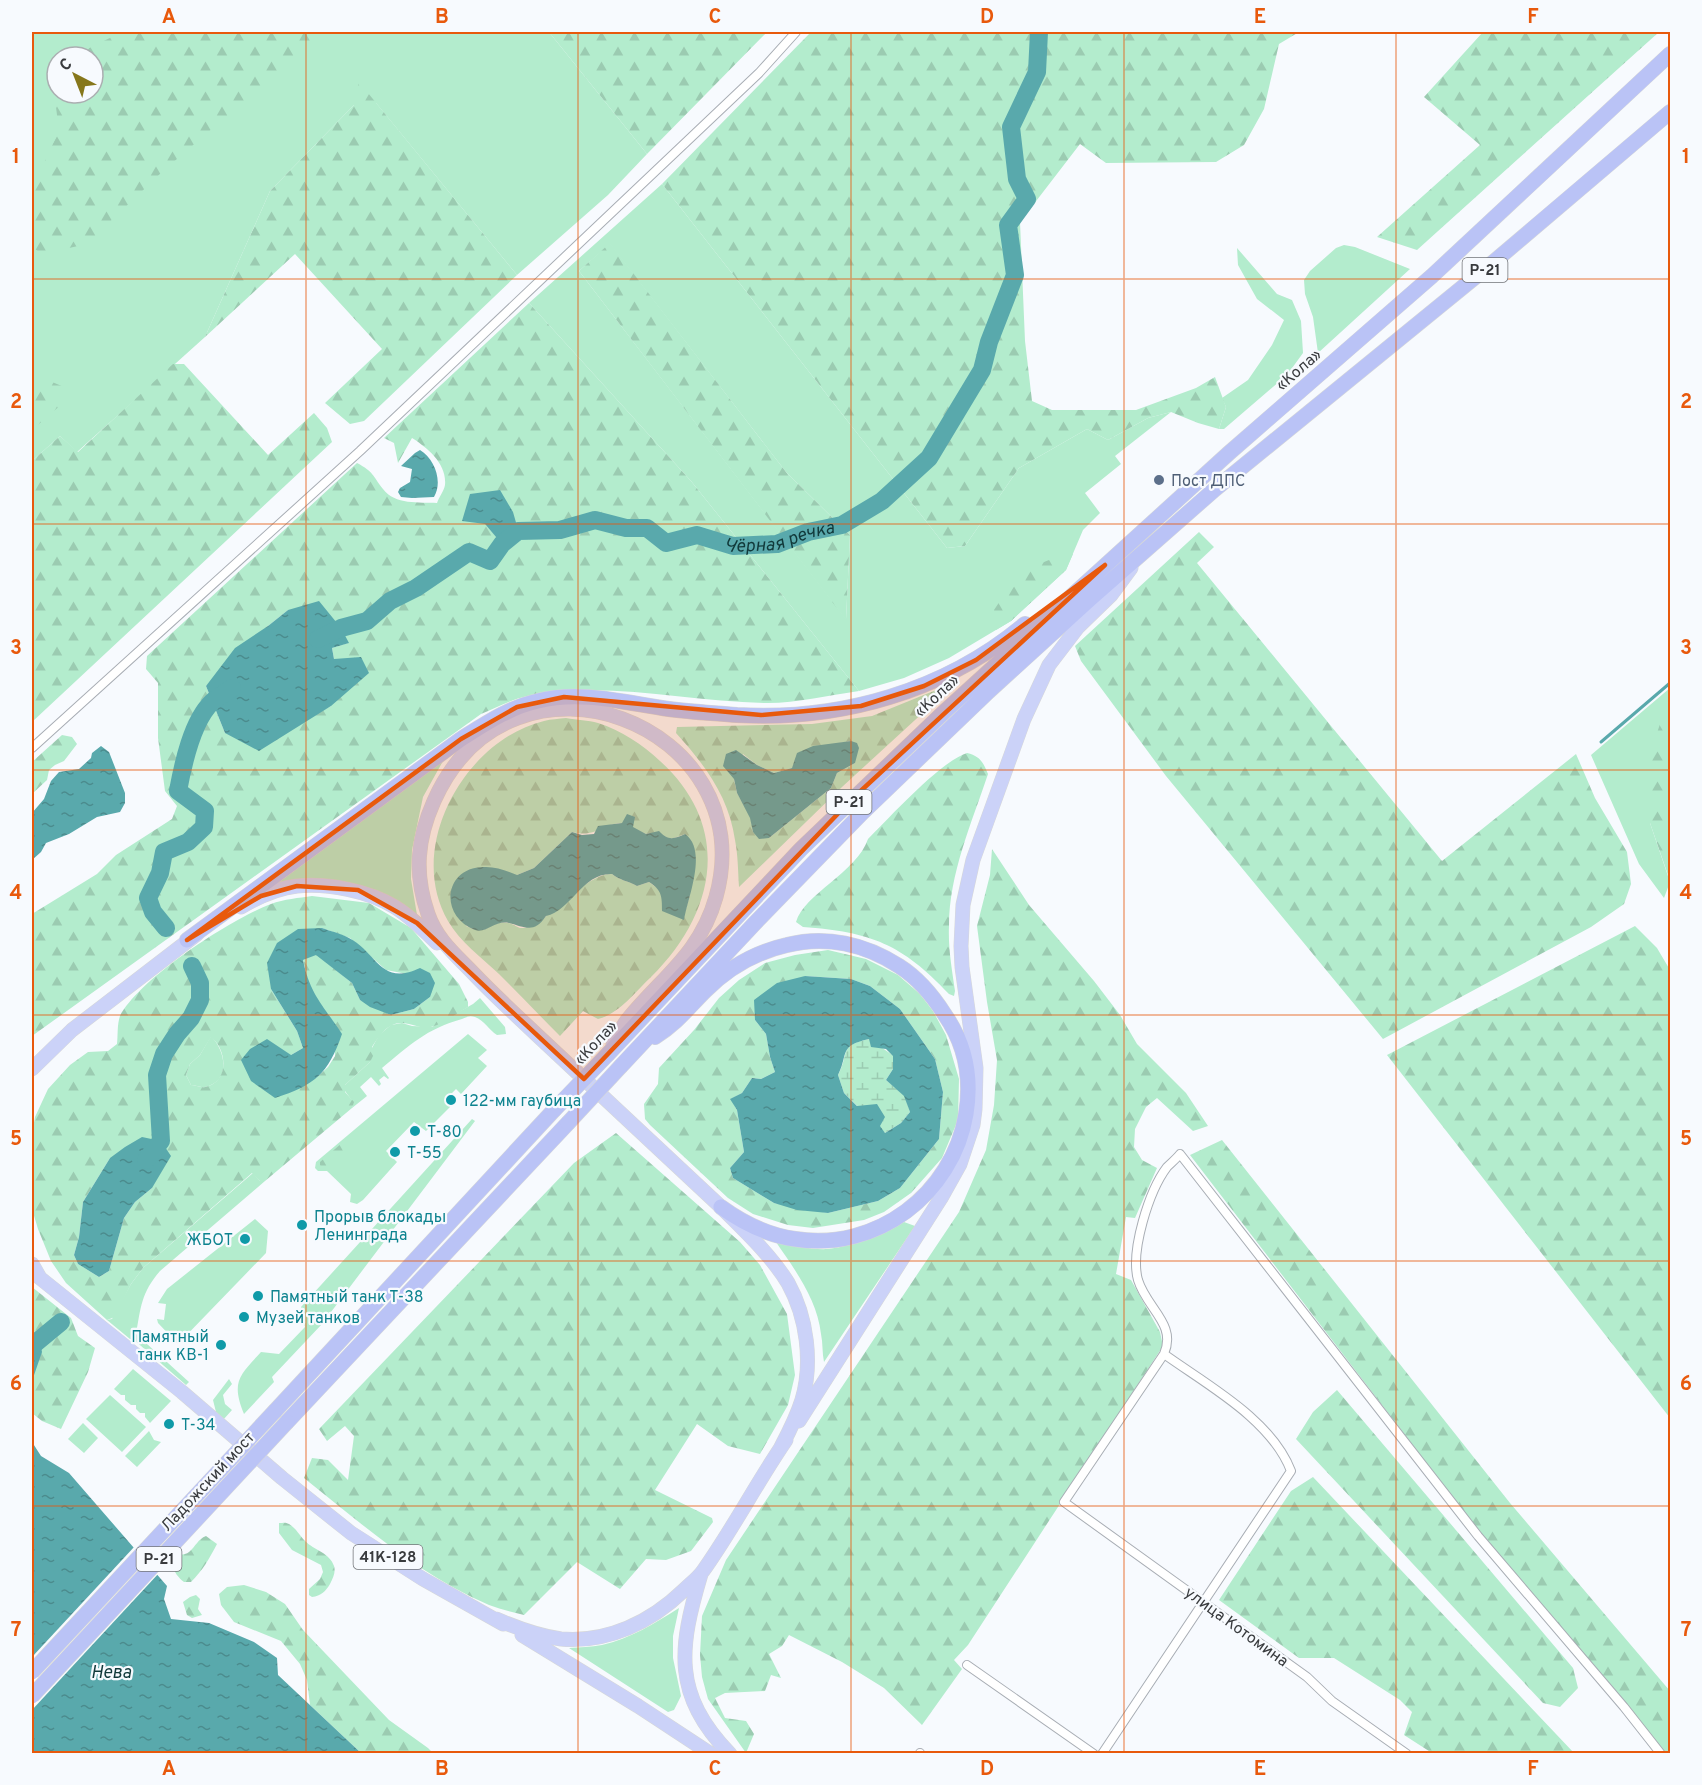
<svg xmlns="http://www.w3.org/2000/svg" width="1702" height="1785" font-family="Overpass,sans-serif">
	<defs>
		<pattern id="forest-firs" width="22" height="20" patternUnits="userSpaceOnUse" patternTransform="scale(1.5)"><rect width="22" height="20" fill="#b3eccd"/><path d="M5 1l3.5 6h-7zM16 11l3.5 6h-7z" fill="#9bcbb1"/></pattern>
		<pattern id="wetland-marsh" width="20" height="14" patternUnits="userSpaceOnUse" patternTransform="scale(1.5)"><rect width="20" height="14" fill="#b3eccd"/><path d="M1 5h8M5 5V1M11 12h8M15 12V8" fill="none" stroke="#9bcbb1"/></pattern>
		<pattern id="water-ripples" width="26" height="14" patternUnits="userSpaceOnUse" patternTransform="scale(1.5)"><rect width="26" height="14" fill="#59a9ac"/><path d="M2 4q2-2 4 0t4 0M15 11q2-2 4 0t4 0" fill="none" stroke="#4b8b8d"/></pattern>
	</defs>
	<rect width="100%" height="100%" fill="#f7fafe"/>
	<path fill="#b3eccd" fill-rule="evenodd" d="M32 32H549L647 154 608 195 517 275 376 103 354 105 270 191 205 337 77 452 60 436 32 461ZM57 57H93V93H57Z
		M662 184 947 548 965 546 1019 468 1087 429 1108 440 1148 418 1171 412 1115 456 1121 464 1085 493 1100 513 1083 530 1066 570 1011 621 949 658 904 678 859 691 691 481 529 303ZM610 244 786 472 850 535 846 619 579 271Z
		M1344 245 1355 247 1410 269 1318 353 1313 317 1305 294 1304 280 1310 271 1336 248Z
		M1237 248 1277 294 1292 300 1301 321 1303 353 1287 375 1224 429H1219L1226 407 1222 398 1248 380 1272 345 1284 320 1257 299 1238 265Z
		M1670 688 1650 823 1670 882 1664 898 1639 864 1591 755Z
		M443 761 423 797 412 850 411 879 417 915 309 880 279 882Z
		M480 998 505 1027 506 1034 497 1035C489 1030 484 1020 475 1017 469 1015 467 1017 462 1019 426 1029 410 1045 382 1068L389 1078 388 1079 384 1076 379 1080 381 1084 379 1086 371 1077 360 1087 367 1096 352 1108 353 1102 345 1091V1085L370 1062 372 1048 379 1035 391 1025 402 1023 412 1026 432 1027 473 1004Z
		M468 1034 487 1050 478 1058 487 1066 461 1094 456 1089 445 1100 451 1106 426 1131 414 1122 386 1151 397 1162 363 1200 357 1204 350 1202 351 1194 327 1171H318L315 1168 316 1162Z
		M211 1036C226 1051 231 1082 205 1087 201 1088 195 1085 191 1085L186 1075 190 1064 200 1055Z
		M472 1119 475 1121 322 1324 272 1377 274 1382 244 1414C231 1382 239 1376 261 1352L279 1354 305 1327 301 1307Z
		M253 1173 260 1181H265L160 1271C141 1293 141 1307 136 1334L189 1382 186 1385 133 1339H130L107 1320 112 1319 131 1284 143 1268Z
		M255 1219 268 1231 266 1253 178 1344 158 1323 157 1319 164 1320 166 1304 158 1303 167 1289Z
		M904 1222 915 1226 824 1362C822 1353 823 1343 821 1334 817 1299 795 1270 776 1242 793 1245 811 1250 828 1249 855 1246 880 1234 904 1222Z
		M133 1369 171 1401 150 1423 145 1417V1413H140L136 1409V1405H131L125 1400V1395H121L114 1389Z
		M229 1379 232 1384 223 1395 225 1404 232 1410 223 1420 216 1412 213 1400Z
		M110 1395 146 1427 122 1452 86 1419Z
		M83 1423 98 1438 84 1453 68 1439Z
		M149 1431 154 1440 161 1442 137 1467 125 1456Z
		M679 1608 673 1636V1658L681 1696 674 1710 668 1712 569 1648C580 1647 591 1647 602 1645 630 1639 655 1623 679 1608Z"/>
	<path fill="url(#forest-firs)" fill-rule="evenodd" d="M122 32H305L314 41 163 171 87 244 42 254 32 247V188L59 131 51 67 57 64V93H93V57H71Z
		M549 32H767L647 154Z
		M811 32H1299L1279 44 1264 109 1244 145 1216 162 1106 163 1080 144 1020 222 1025 341 1032 401 1052 410H1136L1196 388 1215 377 1226 407 1219 429 1198 423 1171 412 1148 418 1108 440 1087 429 1019 468 965 546 947 548 662 184Z
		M1483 32H1659L1417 250 1377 237 1480 145 1424 97Z
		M359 82 517 275 364 421 350 424 325 403 382 349 295 254 205 337 270 191 354 105Z
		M610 243 786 472 850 535 846 620 579 271Z
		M529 303 691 481 859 691C831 695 796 703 768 703 688 702 607 680 528 696 512 699 496 708 481 714L32 1036V914L97 874 116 855 172 819 177 806 165 791 158 738V683L146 669 147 656 357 463C374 472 372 475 383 489 395 505 419 502 437 503 439 497 444 491 445 485 447 464 428 448 412 438L398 463 394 443 384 438ZM485 524 520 540 502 543ZM288 610 348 643 332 648 334 659 331 706 310 717 225 733 206 686 268 626Z
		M173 364H184L268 455 314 413 327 428 332 442 32 722V461L60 436 78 452Z
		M38 376 64 387 63 403 32 430V381Z
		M1199 532 1214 547 1197 563 1442 861 1576 754 1595 798 1627 852 1631 884 1624 904 1591 927 1383 1039 1166 776 1081 661 1075 646Z
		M1064 554H1073L1066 570 1011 621 996 630 994 610 1000 601 1034 566Z
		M941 688 939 698 842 787 739 887C738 871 738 855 735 840 729 797 705 765 676 733L677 727 812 724 872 716ZM851 741 855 763 837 773 831 788 769 838 753 832 751 818 737 793 734 779 743 754 757 765 774 773 792 768 834 744Z
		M1670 694V878H1669L1650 823 1649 757Z
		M566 718C577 720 588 720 598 723 621 730 643 745 660 761 733 827 716 913 651 977 635 992 619 1014 598 1019L583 1011 560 1036C539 1015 519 994 499 974 481 957 460 942 448 921 405 847 465 740 544 721 551 719 559 719 566 718ZM622 823 646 834 659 832C668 841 673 839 685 834L690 895 683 919 657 888 649 882 637 886C628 881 619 880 612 874 592 873 562 904 546 916 541 923 529 929 520 928 516 927 512 923 507 923 485 921 491 937 466 926L517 875 534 868 572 832C598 838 599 824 622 823Z
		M62 735 72 737 77 744 64 761 55 765 49 770 47 780 32 794V762Z
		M967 753C980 756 983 762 988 774 972 822 949 874 949 926 948 948 952 970 955 991L954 996 949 994C902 944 871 932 803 927L796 922C804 894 857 872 868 839 889 818 941 761 967 753Z
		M992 849 1029 905 1094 981 1120 1015 1137 1044 1186 1093 1208 1126 1193 1131 1157 1098 1146 1107 1135 1129 1134 1147 1142 1160 1157 1168 1135 1218 1126 1217 1116 1274 1131 1280 1160 1332 1163 1346 968 1645 954 1660 962 1669 922 1725 884 1688 842 1662 789 1635 782 1646 769 1654 781 1678 771 1675 765 1691 725 1693 715 1698 725 1718 746 1721 754 1734 746 1753 708 1699 702 1677 700 1655 702 1616 726 1560 959 1212 986 1150 994 1105 997 1060 987 1002 977 926 990 875Z
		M312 896 369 903 411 928 459 984 468 1002V1007C457 1013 443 1024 431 1027 421 1029 413 1024 403 1023 388 1022 379 1036 372 1047L374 1054 370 1062 345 1085V1092L354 1102 352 1108 265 1181H260L252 1173 143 1268 131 1284 115 1317 107 1320 66 1283 51 1261 38 1229 32 1209V1134L35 1117 48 1089 70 1065 88 1052 108 1051 117 1044C118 1036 117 1024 120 1016 140 978 231 919 271 904 284 899 299 898 312 896ZM322 928 350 938 386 970 407 974 430 997 414 1009 391 1015 360 1000 352 983 316 954 303 960 308 981 317 1001 335 1024V1056L328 1067 316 1078 291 1055 303 1048 297 1031 271 989ZM211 1037C227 1049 230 1082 205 1087 201 1088 195 1085 191 1085L186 1075 190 1064 200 1055ZM110 1158 152 1188 135 1202 124 1218 109 1271 99 1277 78 1264 74 1255 79 1237 83 1202Z
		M1635 926 1657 948 1670 970V1418L1387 1055Z
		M828 950 866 959 898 975 920 994 933 1011 946 1035 959 1079 958 1120 942 1158 911 1193 884 1212 864 1220 813 1228 788 1225 753 1214 728 1198 650 1125 645 1119 644 1104 658 1084 659 1068 694 1030 719 998 739 980 765 963 795 955ZM805 976 851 979 870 986 900 1009 935 1059 943 1092 939 1139 900 1188 878 1201 828 1213 774 1203 733 1178 730 1168 744 1152 737 1110 731 1099 742 1093 752 1078 761 1079 775 1072 770 1057 766 1034 755 1020Z
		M616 1133 740 1242 760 1265 787 1314 795 1375 788 1405 760 1454 728 1446 697 1424 655 1490 712 1518 713 1522 691 1551 666 1560 646 1559 620 1589 577 1562 524 1615C512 1612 500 1609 489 1605 419 1575 362 1524 304 1478L312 1458 328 1460 348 1480 354 1436 345 1426 327 1441 319 1429 574 1163Z
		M350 1136H354L356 1141 325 1168H322L320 1165V1162Z
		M1222 1140 1510 1503 1670 1691V1753H1666L1627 1706 1481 1534 1190 1155Z
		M256 1234 261 1237 260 1240 227 1268 225 1264 228 1260Z
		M32 1287 71 1318 78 1336 95 1348 88 1372 61 1429 42 1421 32 1413V1375L39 1338H32Z
		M1337 1390 1573 1668 1578 1688 1560 1707 1543 1703 1296 1439 1313 1412Z
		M1313 1477 1574 1753H1432L1404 1735 1412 1712 1400 1700 1334 1658H1299L1219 1600 1291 1491Z
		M279 1523C284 1523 285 1522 289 1524 296 1528 300 1536 305 1541 314 1550 330 1553 334 1566 336 1572 333 1578 330 1584 326 1591 321 1596 312 1597L309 1595V1589L320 1579 323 1572 321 1565 292 1550 279 1533Z
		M206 1536 217 1544C209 1559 203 1570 191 1582H184C176 1576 166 1562 180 1555 183 1554 187 1554 189 1552 196 1546 198 1539 206 1536Z
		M244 1585 266 1592 285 1604 303 1630 389 1720 428 1748 433 1753H361L310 1705 307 1680 300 1664 281 1641 234 1622 221 1605 219 1594 227 1587Z
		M196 1595 200 1599 198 1609 202 1615 192 1618 187 1615 183 1602 190 1597Z"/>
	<path fill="url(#wetland-marsh)" d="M869 1039 894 1056 893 1069 886 1080 905 1096 910 1112 901 1123 885 1133 844 1093 838 1075C850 1052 838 1046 869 1039Z"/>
	<path fill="url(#water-ripples)" fill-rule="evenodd" d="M420 450C435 459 443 482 434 497L412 498 401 497 398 492 400 488 410 482 412 469 401 466 415 453Z
		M500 490 513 512 521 540 502 544 485 524 462 521 470 494Z
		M319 601 341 628 349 643 332 648 334 659 361 657 369 673 331 706 259 751 225 733 206 686 235 648 268 626 288 610Z
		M851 741 857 743 859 748 855 763 837 773 831 788 769 838 759 839 753 832 750 818 737 793 734 779 723 766 726 754 736 750 757 765 774 773 792 768 797 753 813 746Z
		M101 746 109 752 125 793V803L120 812 97 817 69 834 46 843 41 852 32 860V813L44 799 51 781 59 772 79 769 91 758 92 753Z
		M627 814 635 817 633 827 646 834 659 831C668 841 674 839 685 834 708 850 688 897 684 920L662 911C662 897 662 890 649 882L637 886C628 881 619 880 612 874 582 873 571 911 546 916 534 934 525 927 509 923 495 920 486 934 475 930 437 915 445 865 486 867 497 867 507 871 517 875L534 868 572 832 582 835 594 834 598 826 622 823Z
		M322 928C330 931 340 933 349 938 377 952 380 987 420 968L430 973 435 983 430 997 414 1009 391 1015 370 1007 360 1000 352 983 316 955 303 960C310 995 324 1006 342 1034 328 1074 315 1085 275 1098L251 1081 241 1060 250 1049 267 1039 291 1055 303 1048 297 1031 271 989 267 963 277 943 298 929Z
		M805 976 851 979 870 986 900 1009 935 1059 943 1092 939 1139 900 1188 878 1201 828 1213 797 1210 774 1203 733 1178 730 1168 744 1152 737 1110 730 1099 742 1093 752 1078 761 1079 775 1072 770 1057 766 1034 755 1020 754 1000 777 983ZM869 1039 871 1047 886 1049 893 1056V1069L886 1080 904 1096 910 1112 901 1123 885 1133 880 1126 885 1117 877 1104 857 1106 844 1093 838 1075C849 1053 838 1046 869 1039Z
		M142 1137 161 1141 171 1156 152 1188 135 1202 124 1218 109 1271 99 1277 78 1264 74 1255 79 1237 83 1202 110 1158 125 1147Z
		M32 1338H39L42 1352 32 1381Z
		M32 1442 41 1456 69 1473 167 1586 164 1599 171 1619 209 1623 254 1642 277 1658 278 1675 361 1753H32Z"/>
	<path fill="#f7fafe" d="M135 1546 159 1573 32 1710V1657Z"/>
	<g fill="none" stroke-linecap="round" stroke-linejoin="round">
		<path stroke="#59a9ac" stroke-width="3" d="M1601 742 1670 683"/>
		<g stroke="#59a9ac" stroke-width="18">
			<path id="s1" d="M318 639 341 628 367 621 390 601 416 588 469 552 490 561 502 544 518 531 560 530 595 520 626 528H647L666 543 697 535 733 546 777 544 808 532 842 525 882 501 929 458 982 370 989 342 1015 275 1008 225 1027 199 1017 179 1011 127 1037 72 1039 32"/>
			<path d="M166 928 153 912 148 898 160 873 164 852 188 842 204 827 205 811 178 791C183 764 192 721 212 702 218 696 226 693 232 688"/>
			<path d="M146 1160 161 1141 157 1075 164 1054 177 1034 191 1018 200 1000V983L192 966"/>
			<path d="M32 1346 61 1322"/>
		</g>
		<g stroke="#a8adb4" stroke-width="10">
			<path id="minor" d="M32 748 360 451 759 73 796 32
				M967 1665 1094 1754
				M920 1753V1754
				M1102 1754 1291 1471C1271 1419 1207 1385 1164 1354
				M1407 1754 1332 1701 1307 1677 1064 1502 1164 1354C1177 1324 1147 1309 1138 1280 1130 1251 1149 1191 1167 1167 1171 1163 1176 1159 1180 1154L1478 1536 1624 1707 1661 1754"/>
		</g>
		<g stroke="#d7d8d8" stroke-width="15">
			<path id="primary" d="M241 907C258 897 278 888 297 886 328 883 369 891 395 907 411 917 424 930 437 943
				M613 1044C618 1036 622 1026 628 1019 662 977 700 954 716 897 764 725 512 626 434 801 417 839 414 874 428 914 437 940 456 955 474 974 494 995 516 1015 537 1035 598 1092 659 1149 721 1207 744 1230 771 1255 788 1283 807 1317 813 1363 802 1400 797 1416 789 1432 781 1447
				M32 1069 72 1030 197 934
				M32 1264 40 1278 182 1392 282 1478 351 1533 423 1579 503 1624
				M799 1421 941 1198 960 1164 973 1125 975 1109 976 1068 962 967 961 946 963 905 973 860 1024 719 1049 665 1078 627 1111 595 1131 568
				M701 1574C679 1648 672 1694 730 1754
				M496 1619C517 1628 538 1636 561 1639 608 1643 651 1622 684 1590 690 1584 698 1578 703 1571 733 1529 757 1482 786 1440
				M522 1635 638 1706 711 1754"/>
		</g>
		<g stroke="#d7d8d8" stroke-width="16">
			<path id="trunk" d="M187 940 461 739C485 724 510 707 538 701 581 690 626 703 669 709 691 712 714 713 737 715 841 721 945 691 1025 624
				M655 1037C677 1023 687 1009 705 991 727 969 756 952 787 945 826 935 865 944 899 966 918 978 933 996 945 1015 965 1044 972 1078 966 1114 953 1194 876 1252 795 1239 767 1235 743 1223 721 1207
				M608 1054 801 849 943 713 1229 453 1432 276 1670 54
				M621 1066 755 923 863 812 988 692 1089 600 1214 490 1496 260 1670 112
				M275 1411 554 1110
				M287 1422 568 1123"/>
		</g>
		<use href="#minor" stroke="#fff" stroke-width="8"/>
		<use href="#primary" stroke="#cbd2f8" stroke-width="14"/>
		<use href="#trunk" stroke="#bac3f6" stroke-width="15"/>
		<g stroke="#d7d8d8" stroke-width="16" stroke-linecap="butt">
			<path id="trunk-bridge" d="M554 1110 608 1054
				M568 1123 621 1066
				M32 1672 275 1411
				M32 1696 287 1422"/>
		</g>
		<use href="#trunk-bridge" stroke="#bac3f6" stroke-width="15"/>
	</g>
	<path fill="#e8590c" fill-opacity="0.2" stroke="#e8590c" stroke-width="4.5" stroke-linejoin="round" d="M1105 565 852 799 584 1079 417 923 358 890 297 886 261 896 187 940 461 739 517 707 564 697 761 715 861 706 924 686 976 660Z"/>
	<path fill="none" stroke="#e8590c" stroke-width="1.5" stroke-opacity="0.55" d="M306 32V1754M578 32V1754M851 32V1754M1124 32V1754M1396 32V1754M32 279H1670M32 524H1670M32 770H1670M32 1015H1670M32 1261H1670M32 1506H1670"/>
	<circle fill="#5c6f8a" stroke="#f7fafe" stroke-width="2" cx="1159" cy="480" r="6"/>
	<g fill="#0f9aa8" stroke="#f7fafe" stroke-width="2">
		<circle cx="451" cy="1100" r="6"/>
		<circle cx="415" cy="1131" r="6"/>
		<circle cx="395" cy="1152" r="6"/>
		<circle cx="302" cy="1225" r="6"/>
		<circle cx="245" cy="1239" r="6"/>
		<circle cx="258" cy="1296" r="6"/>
		<circle cx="244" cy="1317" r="6"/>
		<circle cx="221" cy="1345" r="6"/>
		<circle cx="169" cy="1424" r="6"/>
	</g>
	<g text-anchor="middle" stroke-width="4.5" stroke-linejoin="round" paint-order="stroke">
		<g fill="#f7fafe" stroke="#727478" stroke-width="1.5">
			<rect x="1462.5" y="258" width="45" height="24" rx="4.5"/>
			<rect x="826.5" y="790" width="45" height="24" rx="4.5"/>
			<rect x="353.5" y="1545" width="69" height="24" rx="4.5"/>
			<rect x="136.5" y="1547" width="45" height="24" rx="4.5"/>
		</g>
		<g font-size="15" font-weight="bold" fill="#393b3e">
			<text x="1485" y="275">Р-21</text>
			<text x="849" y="807">Р-21</text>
			<text x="388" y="1562">41К-128</text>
			<text x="159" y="1564">Р-21</text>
		</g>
		<g font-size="16" fill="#393b3e" stroke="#f7fafe">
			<text transform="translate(1298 369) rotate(-41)" y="6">«Кола»</text>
			<text transform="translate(936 695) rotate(-43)" y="6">«Кола»</text>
			<text transform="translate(595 1042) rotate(-47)" y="6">«Кола»</text>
			<text transform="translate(207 1481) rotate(-47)" y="6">Ладожский мост</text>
			<text transform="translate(1237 1626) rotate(36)" y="6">улица Котомина</text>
		</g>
		<g font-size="16" fill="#4e5e75" stroke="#f7fafe" text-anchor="start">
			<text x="1171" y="486">Пост ДПС</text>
		</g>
		<g font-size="16" fill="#0d838f" stroke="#f7fafe" text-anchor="start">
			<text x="463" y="1106">122-мм гаубица</text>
			<text x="427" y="1137">Т-80</text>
			<text x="407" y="1158">Т-55</text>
			<text x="314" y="1222">Прорыв блокады<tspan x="314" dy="18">Ленинграда</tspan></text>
			<text x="233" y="1245" text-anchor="end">ЖБОТ</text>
			<text x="270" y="1302">Памятный танк Т-38</text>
			<text x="256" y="1323">Музей танков</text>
			<text x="209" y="1342" text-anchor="end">Памятный<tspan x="209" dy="18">танк КВ-1</tspan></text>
			<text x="181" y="1430">Т-34</text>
		</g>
		<g font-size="18" font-style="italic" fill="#11393a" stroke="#f7fafe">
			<text dy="6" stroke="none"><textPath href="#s1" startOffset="513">Чёрная речка</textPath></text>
			<text x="111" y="1678">Нева</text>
		</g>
	</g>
	<rect width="1702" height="1785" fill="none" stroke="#f7fafe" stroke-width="66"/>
	<g transform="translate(75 75) rotate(318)"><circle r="28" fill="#f7fafe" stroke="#abaeb1" stroke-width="1.5"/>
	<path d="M0-4.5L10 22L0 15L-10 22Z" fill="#86771b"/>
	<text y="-9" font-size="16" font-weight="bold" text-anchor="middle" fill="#393b3e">С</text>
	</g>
	<rect x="33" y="33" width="1636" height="1719" fill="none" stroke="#e8590c" stroke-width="2"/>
	<g font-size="20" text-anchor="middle" font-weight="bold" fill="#e8590c">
		<text x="169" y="23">A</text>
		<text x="442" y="23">B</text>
		<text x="715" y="23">C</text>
		<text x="987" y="23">D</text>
		<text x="1260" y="23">E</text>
		<text x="1533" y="23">F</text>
		<text x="16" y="163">1</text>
		<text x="1686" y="163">1</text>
		<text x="16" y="408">2</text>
		<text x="1686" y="408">2</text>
		<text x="16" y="654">3</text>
		<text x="1686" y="654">3</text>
		<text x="16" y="899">4</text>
		<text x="1686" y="899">4</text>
		<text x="16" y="1145">5</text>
		<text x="1686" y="1145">5</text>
		<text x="16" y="1390">6</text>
		<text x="1686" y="1390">6</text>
		<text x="16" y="1636">7</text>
		<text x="1686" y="1636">7</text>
		<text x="169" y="1775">A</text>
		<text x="442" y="1775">B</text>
		<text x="715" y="1775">C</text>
		<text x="987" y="1775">D</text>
		<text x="1260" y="1775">E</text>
		<text x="1533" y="1775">F</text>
	</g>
</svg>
